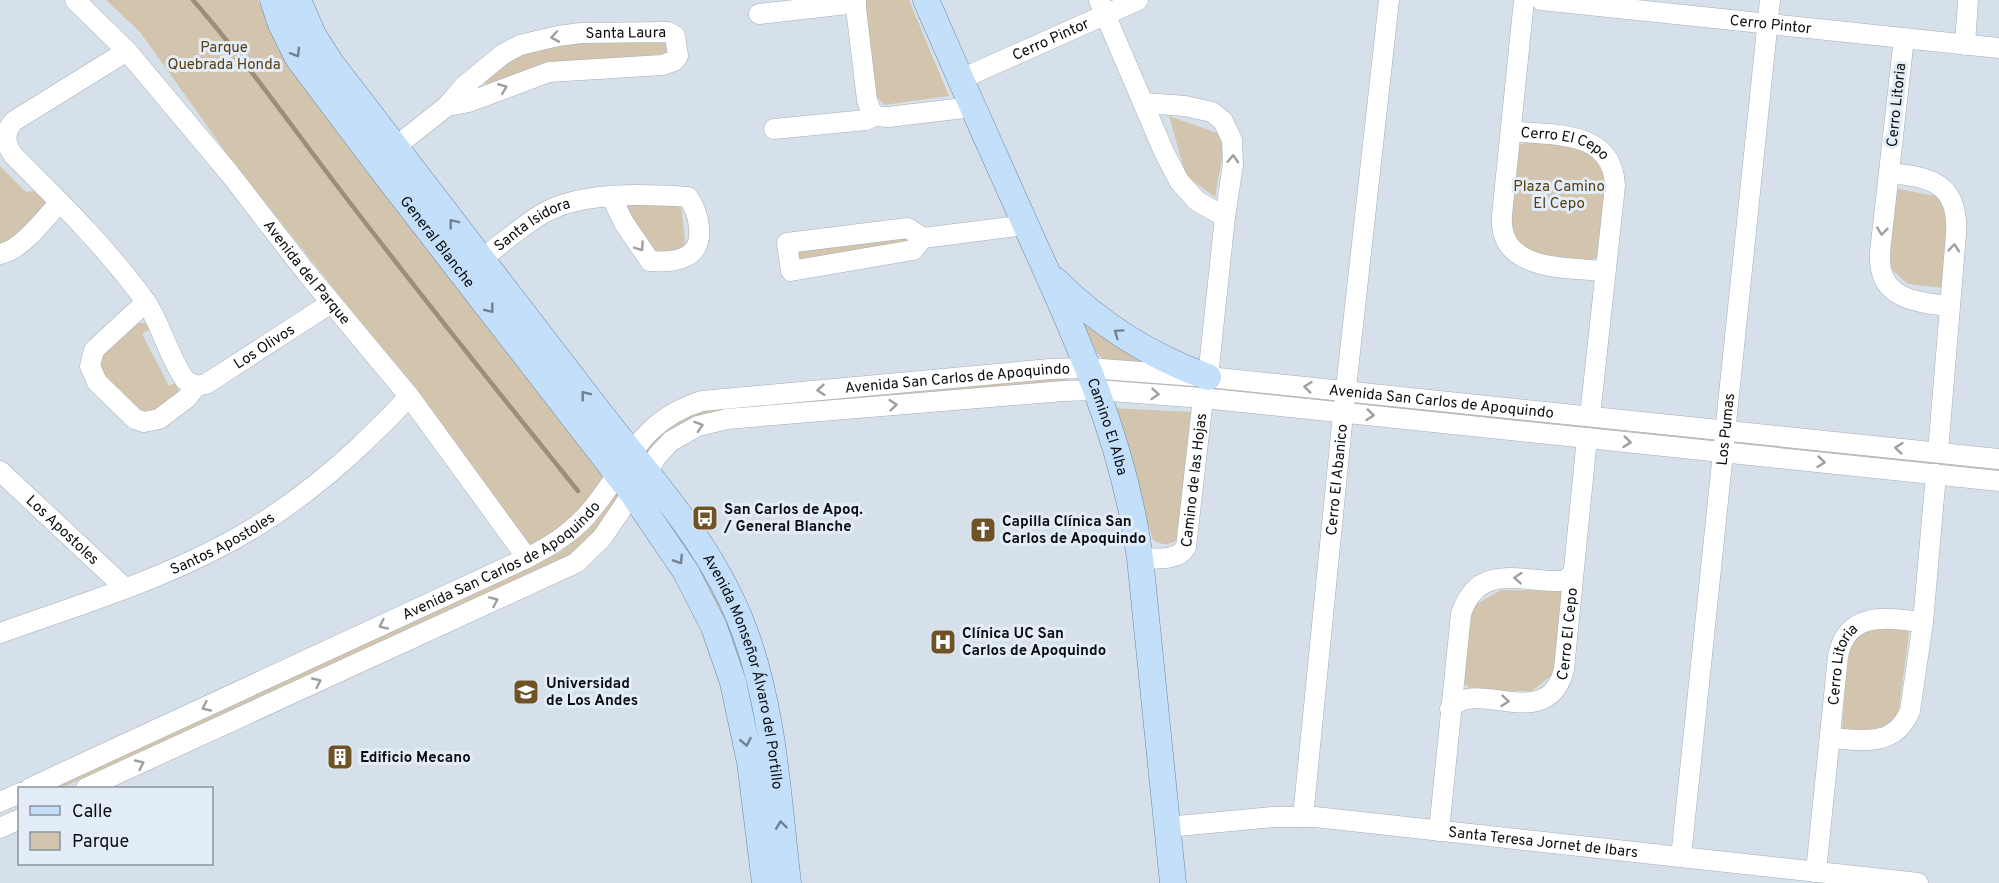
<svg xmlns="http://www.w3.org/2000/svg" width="1999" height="883" font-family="Overpass,sans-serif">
	<rect width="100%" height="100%" fill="#d6e0ea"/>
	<path fill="#d3c4ae" d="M106 0H258L289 64 603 476 594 506 532 554 415 391 230 158 140 32Z
		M865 0H909L949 96 884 105 872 91Z
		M622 38 669 41 668 58 489 90 483 80C486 77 488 72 492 69 520 47 586 42 622 38Z
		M1169 116 1226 136 1215 197 1186 176Z
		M1531 141C1542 143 1582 145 1590 149 1619 167 1603 221 1600 249L1596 258 1588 261 1531 255 1517 243 1509 228 1517 146Z
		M0 166 26 192 35 191 47 204 10 240 0 245Z
		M1894 188 1940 197 1951 222 1945 288 1908 284 1890 268Z
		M623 203 681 205 685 240 683 252 657 260Z
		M907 235 909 251 798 264 796 247Z
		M1087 322 1144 360 1141 363C1096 361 1102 365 1083 324Z
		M139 323H145L151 328 142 334 169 386 177 382 179 387 177 394 153 412H140L100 372V356L131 327Z
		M1064 374 1068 382 735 413 645 459 640 452 662 429 703 409Z
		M1109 378 1336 398 1337 403 1109 381Z
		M1355 400 1714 436 1716 443 1355 406 1353 404Z
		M1110 408 1193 412 1183 535C1173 545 1165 547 1153 540Z
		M1734 439 1999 465V473L1733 445Z
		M619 488 623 493 593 535 579 548 557 563 61 788H42L559 553 591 527Z
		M656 498 705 569 741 649 764 753 652 503Z
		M1501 590 1564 591 1553 674 1532 691H1471L1463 681 1470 608Z
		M1910 625 1898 717 1877 734 1842 732 1848 638 1864 626Z"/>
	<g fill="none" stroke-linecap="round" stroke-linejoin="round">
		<path stroke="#9f8e75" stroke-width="4.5" d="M193 0C246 61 292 127 341 191 418 292 498 392 578 491"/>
		<g stroke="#a5aeb7" stroke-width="21">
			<g id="minor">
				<path id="s1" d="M75 0 127 51 230 174 305 271 409 396 527 558"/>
				<path d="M855 0 867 100 870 109 875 116 888 117 973 107"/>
				<path d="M1099 0 1164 152 1179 181 1197 201 1225 217"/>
				<path d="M1524 0 1502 215C1498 272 1565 267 1605 271"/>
				<path id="s2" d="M1541 0 1999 48"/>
				<path d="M759 14 856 3"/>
				<path d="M1904 38 1880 252C1877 298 1913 302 1949 306"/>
				<path d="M1965 45 1968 0"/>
				<path id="s3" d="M127 51 14 121C3 133 5 144 14 156 61 203 107 248 146 302 162 326 168 356 185 380L196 386 206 384 331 303"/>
				<path id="s4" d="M961 79 1138 0"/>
				<path d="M1144 103 1185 106 1212 112 1223 121 1232 140 1233 164 1225 217 1208 377"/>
				<path d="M774 129 866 120 875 116"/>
				<path id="s5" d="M1511 131C1553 136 1613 129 1615 186L1590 416"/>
				<path id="s6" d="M385 155 447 106 464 86 503 54 520 45 558 36 581 33 668 32 675 36 678 56 674 61 662 65 549 72 469 102 447 106"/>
				<path d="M1889 173C1931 177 1959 183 1956 234L1938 452"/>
				<path d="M923 238 913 250 791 271 787 243 908 228 923 238 1026 225"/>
				<path d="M0 254C22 250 45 218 60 202"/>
				<path id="s7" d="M471 267C495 250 517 229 542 214 581 191 644 194 688 197 698 211 708 245 687 256 676 262 662 262 650 261L624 223 611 196"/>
				<path d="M146 302 94 350 90 366 97 382 135 419 144 422 159 419 187 398 196 386"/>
				<path id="s8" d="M0 471 125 588"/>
				<path id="s9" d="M1140 558C1156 558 1177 562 1186 547L1203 398"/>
				<path id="s10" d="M0 633C87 602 178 575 257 526 294 503 329 475 361 445 377 429 394 414 409 396"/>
				<path id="s11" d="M1450 709C1475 676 1548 736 1564 669L1587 438"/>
				<path d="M1830 738C1863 740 1894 748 1910 711L1923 622 1936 474"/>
				<path id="s12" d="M30 788 527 558C550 546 570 534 587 515 628 469 635 422 702 401L1050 369 1088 368 1208 377 1999 459"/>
				<path d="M86 788 576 563 602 538 658 455 671 441 698 426 727 419 1063 391 1097 390 1203 398 1999 481"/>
				<path d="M0 802 20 793"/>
				<path id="s13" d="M1303 817 1342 424 1389 0"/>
				<path id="s14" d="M1167 827 1273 817H1315L1918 883"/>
				<path d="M0 828 20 819"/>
				<path d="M1439 831 1461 614C1478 562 1521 582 1562 581L1567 579 1573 573"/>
				<path id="s15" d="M1681 857 1770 0"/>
				<path id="s16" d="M1816 872 1838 656C1847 610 1888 618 1923 622"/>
			</g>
		</g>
		<g stroke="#6988a6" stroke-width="27">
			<g id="major">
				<path id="s17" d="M273 0 281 24 298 58 386 175 633 494 686 572 714 627 733 682 750 762 765 883"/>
				<path id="s18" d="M298 0 313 35 330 62C417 176 504 290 592 403 646 474 711 542 743 627 774 708 778 798 788 883"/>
				<path id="s19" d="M926 0C959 76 993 153 1027 228 1076 335 1124 441 1140 558L1173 883"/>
				<path d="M1055 280C1099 324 1149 356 1208 377"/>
			</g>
		</g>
		<use href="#minor" stroke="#fff" stroke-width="20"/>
		<use href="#major" stroke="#c4dffa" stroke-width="26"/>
	</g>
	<defs><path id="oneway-chevron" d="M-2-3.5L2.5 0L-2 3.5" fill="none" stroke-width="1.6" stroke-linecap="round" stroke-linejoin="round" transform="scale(1.5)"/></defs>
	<g stroke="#9d9fa0">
		<use href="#oneway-chevron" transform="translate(555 37) rotate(170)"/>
		<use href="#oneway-chevron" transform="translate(503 88) rotate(-22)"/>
		<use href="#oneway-chevron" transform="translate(1233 159) rotate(-87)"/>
		<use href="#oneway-chevron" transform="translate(1882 231) rotate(96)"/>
		<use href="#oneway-chevron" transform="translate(640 247) rotate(55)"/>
		<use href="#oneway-chevron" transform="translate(1954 248) rotate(-85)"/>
		<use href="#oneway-chevron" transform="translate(1308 387) rotate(-174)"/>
		<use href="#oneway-chevron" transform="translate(821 390) rotate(175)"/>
		<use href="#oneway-chevron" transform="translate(1155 394) rotate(5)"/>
		<use href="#oneway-chevron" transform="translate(893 405) rotate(-5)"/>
		<use href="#oneway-chevron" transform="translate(1370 415) rotate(6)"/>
		<use href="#oneway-chevron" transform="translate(699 426) rotate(-18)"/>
		<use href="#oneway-chevron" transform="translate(1627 442) rotate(6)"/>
		<use href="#oneway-chevron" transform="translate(1899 448) rotate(-174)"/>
		<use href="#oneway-chevron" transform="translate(1821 462) rotate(6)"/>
		<use href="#oneway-chevron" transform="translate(1518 578) rotate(-176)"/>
		<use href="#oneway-chevron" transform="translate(494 601) rotate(-24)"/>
		<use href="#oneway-chevron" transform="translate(383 625) rotate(155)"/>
		<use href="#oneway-chevron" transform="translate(317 682) rotate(-25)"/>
		<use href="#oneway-chevron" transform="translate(1505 701) rotate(5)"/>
		<use href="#oneway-chevron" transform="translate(206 707) rotate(155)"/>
		<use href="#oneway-chevron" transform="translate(140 764) rotate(-25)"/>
	</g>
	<g stroke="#718191">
		<use href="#oneway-chevron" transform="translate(296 53) rotate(59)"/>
		<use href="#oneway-chevron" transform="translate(453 223) rotate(-128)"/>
		<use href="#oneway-chevron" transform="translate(490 309) rotate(52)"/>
		<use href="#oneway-chevron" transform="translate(1118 333) rotate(-145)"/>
		<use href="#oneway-chevron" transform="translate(585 395) rotate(-128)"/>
		<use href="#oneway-chevron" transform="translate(679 560) rotate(57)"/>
		<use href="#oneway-chevron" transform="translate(746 742) rotate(79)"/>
		<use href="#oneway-chevron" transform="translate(781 825) rotate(-97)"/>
	</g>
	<defs>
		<g id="bus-square" transform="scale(1.35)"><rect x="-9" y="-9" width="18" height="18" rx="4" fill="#6f5326" stroke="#e3edf7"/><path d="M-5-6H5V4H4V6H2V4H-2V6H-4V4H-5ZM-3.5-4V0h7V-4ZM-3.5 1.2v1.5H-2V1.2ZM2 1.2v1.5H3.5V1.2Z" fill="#fff"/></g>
		<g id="church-square" transform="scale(1.35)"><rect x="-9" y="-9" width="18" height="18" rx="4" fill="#6f5326" stroke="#e3edf7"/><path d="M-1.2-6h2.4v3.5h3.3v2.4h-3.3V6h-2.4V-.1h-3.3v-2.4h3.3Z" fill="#fff"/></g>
		<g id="hospital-square" transform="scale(1.35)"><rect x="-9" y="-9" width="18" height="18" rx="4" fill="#6f5326" stroke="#e3edf7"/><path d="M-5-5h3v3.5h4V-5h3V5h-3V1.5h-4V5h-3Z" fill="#fff"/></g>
		<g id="university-square" transform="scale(1.35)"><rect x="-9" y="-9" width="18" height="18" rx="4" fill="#6f5326" stroke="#e3edf7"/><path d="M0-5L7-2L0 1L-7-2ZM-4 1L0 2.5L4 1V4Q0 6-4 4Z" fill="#fff"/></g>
		<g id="building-square" transform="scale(1.35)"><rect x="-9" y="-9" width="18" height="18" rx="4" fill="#6f5326" stroke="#e3edf7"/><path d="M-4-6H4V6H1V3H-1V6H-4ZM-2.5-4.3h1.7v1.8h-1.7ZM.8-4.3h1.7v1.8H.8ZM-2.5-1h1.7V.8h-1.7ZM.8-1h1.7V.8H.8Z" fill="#fff"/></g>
	</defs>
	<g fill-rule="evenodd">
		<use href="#bus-square" x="705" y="518"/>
		<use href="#church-square" x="983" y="530"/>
		<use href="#hospital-square" x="943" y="642"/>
		<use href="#university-square" x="526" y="692"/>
		<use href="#building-square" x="340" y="757"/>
	</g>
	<g text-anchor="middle" stroke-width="6" stroke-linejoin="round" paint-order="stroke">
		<g font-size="15" fill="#0b0e11" stroke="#e3edf7">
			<text dy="5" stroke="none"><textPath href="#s2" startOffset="231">Cerro Pintor</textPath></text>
			<text dy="5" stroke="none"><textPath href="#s6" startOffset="282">Santa Laura</textPath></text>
			<text dy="5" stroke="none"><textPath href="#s4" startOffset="98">Cerro Pintor</textPath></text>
			<text transform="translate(1896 105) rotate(-84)" y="5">Cerro Litoria</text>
			<text dy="5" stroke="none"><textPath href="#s5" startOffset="56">Cerro El Cepo</textPath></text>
			<text dy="5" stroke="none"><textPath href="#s7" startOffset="75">Santa Isidora</textPath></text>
			<text dy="5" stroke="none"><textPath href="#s17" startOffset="294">General Blanche</textPath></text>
			<text dy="5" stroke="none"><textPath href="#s1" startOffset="358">Avenida del Parque</textPath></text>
			<text dy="5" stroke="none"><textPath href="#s3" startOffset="548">Los Olivos</textPath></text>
			<text dy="5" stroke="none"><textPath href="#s12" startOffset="1044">Avenida San Carlos de Apoquindo</textPath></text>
			<text dy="5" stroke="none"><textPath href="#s12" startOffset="1530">Avenida San Carlos de Apoquindo</textPath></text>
			<text dy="5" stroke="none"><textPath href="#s19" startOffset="464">Camino El Alba</textPath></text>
			<text dy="5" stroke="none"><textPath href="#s15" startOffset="430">Los Pumas</textPath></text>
			<text dy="5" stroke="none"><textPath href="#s9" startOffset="117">Camino de las Hojas</textPath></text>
			<text dy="5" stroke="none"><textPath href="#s13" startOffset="339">Cerro El Abanico</textPath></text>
			<text dy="5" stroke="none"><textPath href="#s8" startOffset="86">Los Apostoles</textPath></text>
			<text dy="5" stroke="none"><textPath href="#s10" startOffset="240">Santos Apostoles</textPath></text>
			<text dy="5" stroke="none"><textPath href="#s12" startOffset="524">Avenida San Carlos de Apoquindo</textPath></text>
			<text dy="5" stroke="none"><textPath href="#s11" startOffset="170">Cerro El Cepo</textPath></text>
			<text dy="5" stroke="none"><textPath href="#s16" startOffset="210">Cerro Litoria</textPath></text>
			<text dy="5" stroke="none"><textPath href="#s18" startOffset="814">Avenida Monseñor Álvaro del Portillo</textPath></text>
			<text dy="5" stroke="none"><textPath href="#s14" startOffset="378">Santa Teresa Jornet de Ibars</textPath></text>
		</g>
		<g font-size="15" fill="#573d0f" stroke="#e3edf7">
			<text x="224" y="52">Parque<tspan x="224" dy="17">Quebrada Honda</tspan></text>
			<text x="1559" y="191">Plaza Camino<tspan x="1559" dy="17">El Cepo</tspan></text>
		</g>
		<g font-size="15" font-weight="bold" fill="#0b0e11" stroke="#e3edf7" text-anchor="start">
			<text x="724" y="514">San Carlos de Apoq.<tspan x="724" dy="17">/ General Blanche</tspan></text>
			<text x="1002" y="526">Capilla Clínica San<tspan x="1002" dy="17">Carlos de Apoquindo</tspan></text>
			<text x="962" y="638">Clínica UC San<tspan x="962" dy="17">Carlos de Apoquindo</tspan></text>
			<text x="546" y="688">Universidad<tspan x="546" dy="17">de Los Andes</tspan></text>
			<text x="360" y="762">Edificio Mecano</text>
		</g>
	</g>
	<rect x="18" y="787" width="195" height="78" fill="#e3edf7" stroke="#8d949b" stroke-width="1.5"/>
	<rect x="30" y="806" width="30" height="9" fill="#c4dffa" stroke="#8d949b" stroke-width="1.5"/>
	<text x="72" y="817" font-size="18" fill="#0b0e11">Calle</text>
	<rect x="30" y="832" width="30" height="18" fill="#d3c4ae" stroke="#8d949b" stroke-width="1.5"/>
	<text x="72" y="847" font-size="18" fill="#0b0e11">Parque</text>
</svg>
